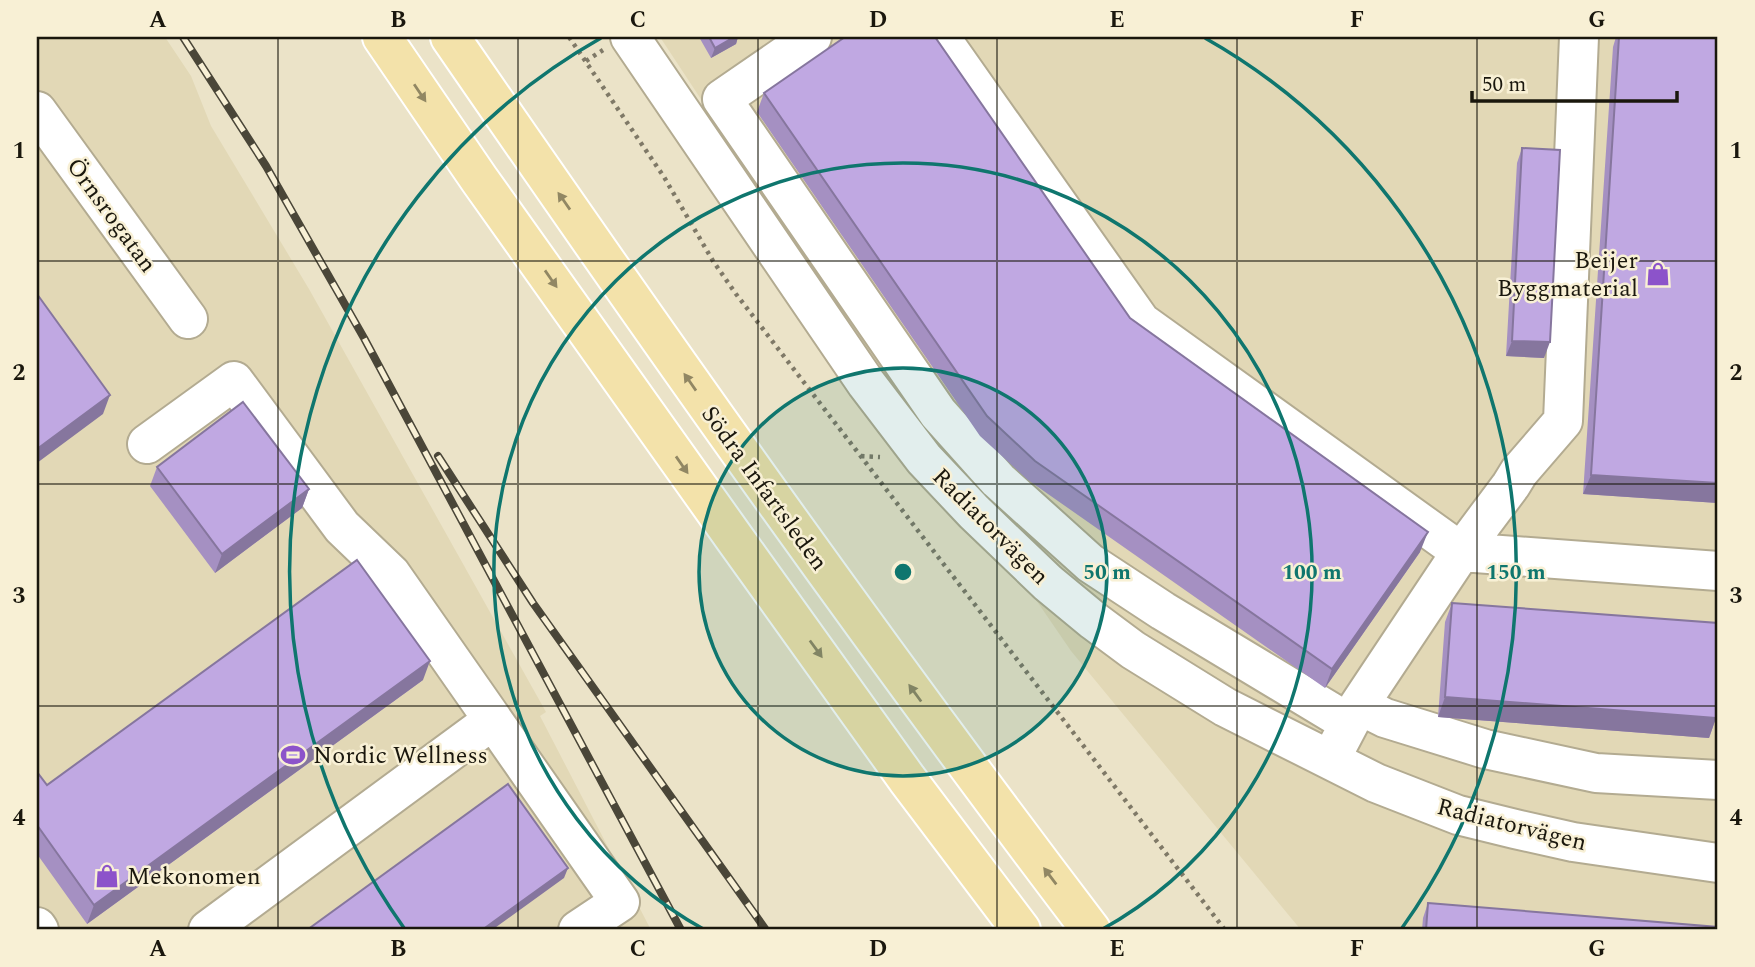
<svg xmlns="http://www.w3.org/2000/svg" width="1755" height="967" font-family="Spectral,serif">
	<rect width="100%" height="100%" fill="#ebe3c8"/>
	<path fill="#e2d8b6" d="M37 37H165L191 76 211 126 309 289 546 712 540 716 651 930H55L37 907Z
		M660 37H1718V930H1301L1071 651 903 406Z"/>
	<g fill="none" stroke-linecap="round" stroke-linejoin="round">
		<g stroke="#b3ab91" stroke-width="42">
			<path id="minor" d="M630 37 866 383 924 459 974 512 1048 583 1094 621 1133 650 1225 707 1376 783 1458 815 1515 829 1573 842 1718 863
				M812 37 722 99 938 413 998 480 1090 563 1163 611 1349 723
				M940 37 1141 322 1461 552 1359 705 1339 743
				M1579 37 1563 421 1519 472 1511 485 1461 552 1718 571
				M37 111 188 319
				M147 444 234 381 342 527 391 574 493 720
				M1359 705 1385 718 1485 749 1596 773 1718 780
				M37 927 39 930
				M208 930 493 720 620 902 578 930"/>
		</g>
		<g stroke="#fff" stroke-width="42">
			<path id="major" d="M382 37 479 179 735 539 907 779 1021 930
				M450 37C658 339 869 638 1091 930"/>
		</g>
		<path stroke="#7f7967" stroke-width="4.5" stroke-dasharray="3.5 5" stroke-linecap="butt" d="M569 37 664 177 713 261 736 294 1225 930
			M586 61 603 50
			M861 456 880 457"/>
		<use href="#minor" stroke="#fff" stroke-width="38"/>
		<use href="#major" stroke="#f3e2aa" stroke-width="38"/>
		<g stroke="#4a4638" stroke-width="8">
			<path id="rail" d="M183 37 266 166 364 338 681 930
				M438 456 533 603 766 930"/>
		</g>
		<use href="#rail" stroke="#f8f0d5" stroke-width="5" stroke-dasharray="16" stroke-linecap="butt"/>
	</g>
	<path fill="#a590c2" d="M699 37H738L736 44 711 58Z
		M1616 37H1718V503L1583 494 1613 47Z
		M764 93 1130 318 1420 552 1325 688 1028 480 980 436 757 112Z
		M1522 148 1544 358 1506 356 1517 163Z
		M157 467 309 489 302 508 215 573 150 486Z
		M1452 603 1718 623V620V695L1716 718 1709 738 1438 717 1445 622Z
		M423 680 87 924 37 854V772L47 785Z
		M1428 903 1718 930H1422L1423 918Z"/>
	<path fill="#86769e" d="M734 37H738L736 44 711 58 715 48Z
		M1512 341 1550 342 1544 358 1506 356Z
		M110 395 103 414 37 463V449Z
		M1591 475 1718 483V503L1583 494Z
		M309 489 302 508 215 573 222 554Z
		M1428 532 1420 552 1325 688 1332 669Z
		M430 661 423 680 87 924 94 905Z
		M1445 697 1716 718 1709 738 1438 717Z
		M568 868 564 878 492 930H482Z"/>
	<path fill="#c0a8e2" stroke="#86769e" stroke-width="2" d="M709 37H734L715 48Z
		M845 37H935L1130 318 1428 532 1332 669 1035 461 987 416 764 93Z
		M1619 37H1718V483L1591 475Z
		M1522 148 1560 150 1550 342 1512 341Z
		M37 294 110 395 37 449Z
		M243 402 309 489 222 554 157 467Z
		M357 560 430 661 94 905 37 825V772L47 785Z
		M1452 603 1718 623V696L1716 718 1445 697Z
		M508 784 568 868 482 930H307Z
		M1428 903 1718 927V930H1426Z"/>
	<defs><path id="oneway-solid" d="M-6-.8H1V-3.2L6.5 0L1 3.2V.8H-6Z" transform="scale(1.75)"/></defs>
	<g fill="#918763">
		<use href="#oneway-solid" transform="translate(420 93) rotate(56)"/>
		<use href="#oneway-solid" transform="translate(564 201) rotate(-125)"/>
		<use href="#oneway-solid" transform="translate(551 279) rotate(55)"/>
		<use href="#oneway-solid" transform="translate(690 382) rotate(-125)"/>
		<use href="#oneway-solid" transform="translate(682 465) rotate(55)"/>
		<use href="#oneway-solid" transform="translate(816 649) rotate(54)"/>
		<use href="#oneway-solid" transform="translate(915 693) rotate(-126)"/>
		<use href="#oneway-solid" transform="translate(1050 876) rotate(-127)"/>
	</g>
	<path fill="none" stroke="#1a170d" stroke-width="2" stroke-opacity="0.55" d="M278 37V930M518 37V930M758 37V930M997 37V930M1237 37V930M1477 37V930M37 261H1718M37 484H1718M37 706H1718"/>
	<circle cx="903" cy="572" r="204" fill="#0f766e" fill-opacity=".12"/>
	<g fill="none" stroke="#0f766e" stroke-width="3.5">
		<circle cx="903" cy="572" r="204"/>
		<path d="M705 930A409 409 0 1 1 1101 930"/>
		<path d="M404 928A613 613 0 0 1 601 38M1205 38A613 613 0 0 1 1402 928"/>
	</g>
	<defs>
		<g id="shop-bare" transform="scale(1.89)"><path d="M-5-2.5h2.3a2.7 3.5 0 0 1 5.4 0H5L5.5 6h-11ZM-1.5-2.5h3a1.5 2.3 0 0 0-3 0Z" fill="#8c53ca" stroke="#f8f0d5" stroke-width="2.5" paint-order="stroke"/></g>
		<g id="stadium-bare" transform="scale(1.89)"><path d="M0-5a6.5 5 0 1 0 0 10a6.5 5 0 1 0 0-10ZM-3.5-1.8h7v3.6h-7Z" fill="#8c53ca" stroke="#f8f0d5" stroke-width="2.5" paint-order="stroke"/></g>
	</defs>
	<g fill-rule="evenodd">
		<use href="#shop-bare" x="1658" y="274"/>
		<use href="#stadium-bare" x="293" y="755"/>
		<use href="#shop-bare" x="107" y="876"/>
	</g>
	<g text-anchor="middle" stroke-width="5" stroke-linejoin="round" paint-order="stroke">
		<g font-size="24" fill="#1a170d" stroke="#f8f0d5">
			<text transform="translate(112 215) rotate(54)" y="8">Örnsrogatan</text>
			<text transform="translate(765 488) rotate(54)" y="8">Södra Infartsleden</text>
			<text transform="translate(991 526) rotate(45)" y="8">Radiatorvägen</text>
			<text transform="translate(1512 824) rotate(14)" y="8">Radiatorvägen</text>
		</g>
		<g font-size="24" fill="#1a170d" stroke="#f8f0d5" text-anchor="start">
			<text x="1638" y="268" text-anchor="end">Beijer<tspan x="1638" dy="28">Byggmaterial</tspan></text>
			<text x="313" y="763">Nordic Wellness</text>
			<text x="127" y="884">Mekonomen</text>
		</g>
	</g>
	<circle cx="903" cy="572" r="10" fill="#0f766e" stroke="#f8f0d5" stroke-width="3.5"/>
	<g font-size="21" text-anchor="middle" font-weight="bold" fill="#0f766e" stroke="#f8f0d5" stroke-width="5" stroke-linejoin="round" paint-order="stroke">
		<text x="1107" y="579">50 m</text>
		<text x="1312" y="579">100 m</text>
		<text x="1516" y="579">150 m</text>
	</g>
	<rect width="1755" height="967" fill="none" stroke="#f8f0d5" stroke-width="77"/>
	<path d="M1472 91v10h205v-10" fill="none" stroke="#1a170d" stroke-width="3.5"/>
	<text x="1482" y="91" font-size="21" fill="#1a170d" stroke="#f8f0d5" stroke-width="5" paint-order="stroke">50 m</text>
	<rect x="38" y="38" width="1678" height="890" fill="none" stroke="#1a170d" stroke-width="2.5"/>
	<g font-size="23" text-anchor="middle" font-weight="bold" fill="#1a170d">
		<text x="158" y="27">A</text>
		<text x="398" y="27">B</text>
		<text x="638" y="27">C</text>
		<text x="878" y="27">D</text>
		<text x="1117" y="27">E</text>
		<text x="1357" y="27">F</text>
		<text x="1597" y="27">G</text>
		<text x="19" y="158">1</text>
		<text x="1736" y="158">1</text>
		<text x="19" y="380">2</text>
		<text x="1736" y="380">2</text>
		<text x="19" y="603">3</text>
		<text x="1736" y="603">3</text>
		<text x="19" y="825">4</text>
		<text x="1736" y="825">4</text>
		<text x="158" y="956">A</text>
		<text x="398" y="956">B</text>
		<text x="638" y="956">C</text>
		<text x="878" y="956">D</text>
		<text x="1117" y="956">E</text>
		<text x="1357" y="956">F</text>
		<text x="1597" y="956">G</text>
	</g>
</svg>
